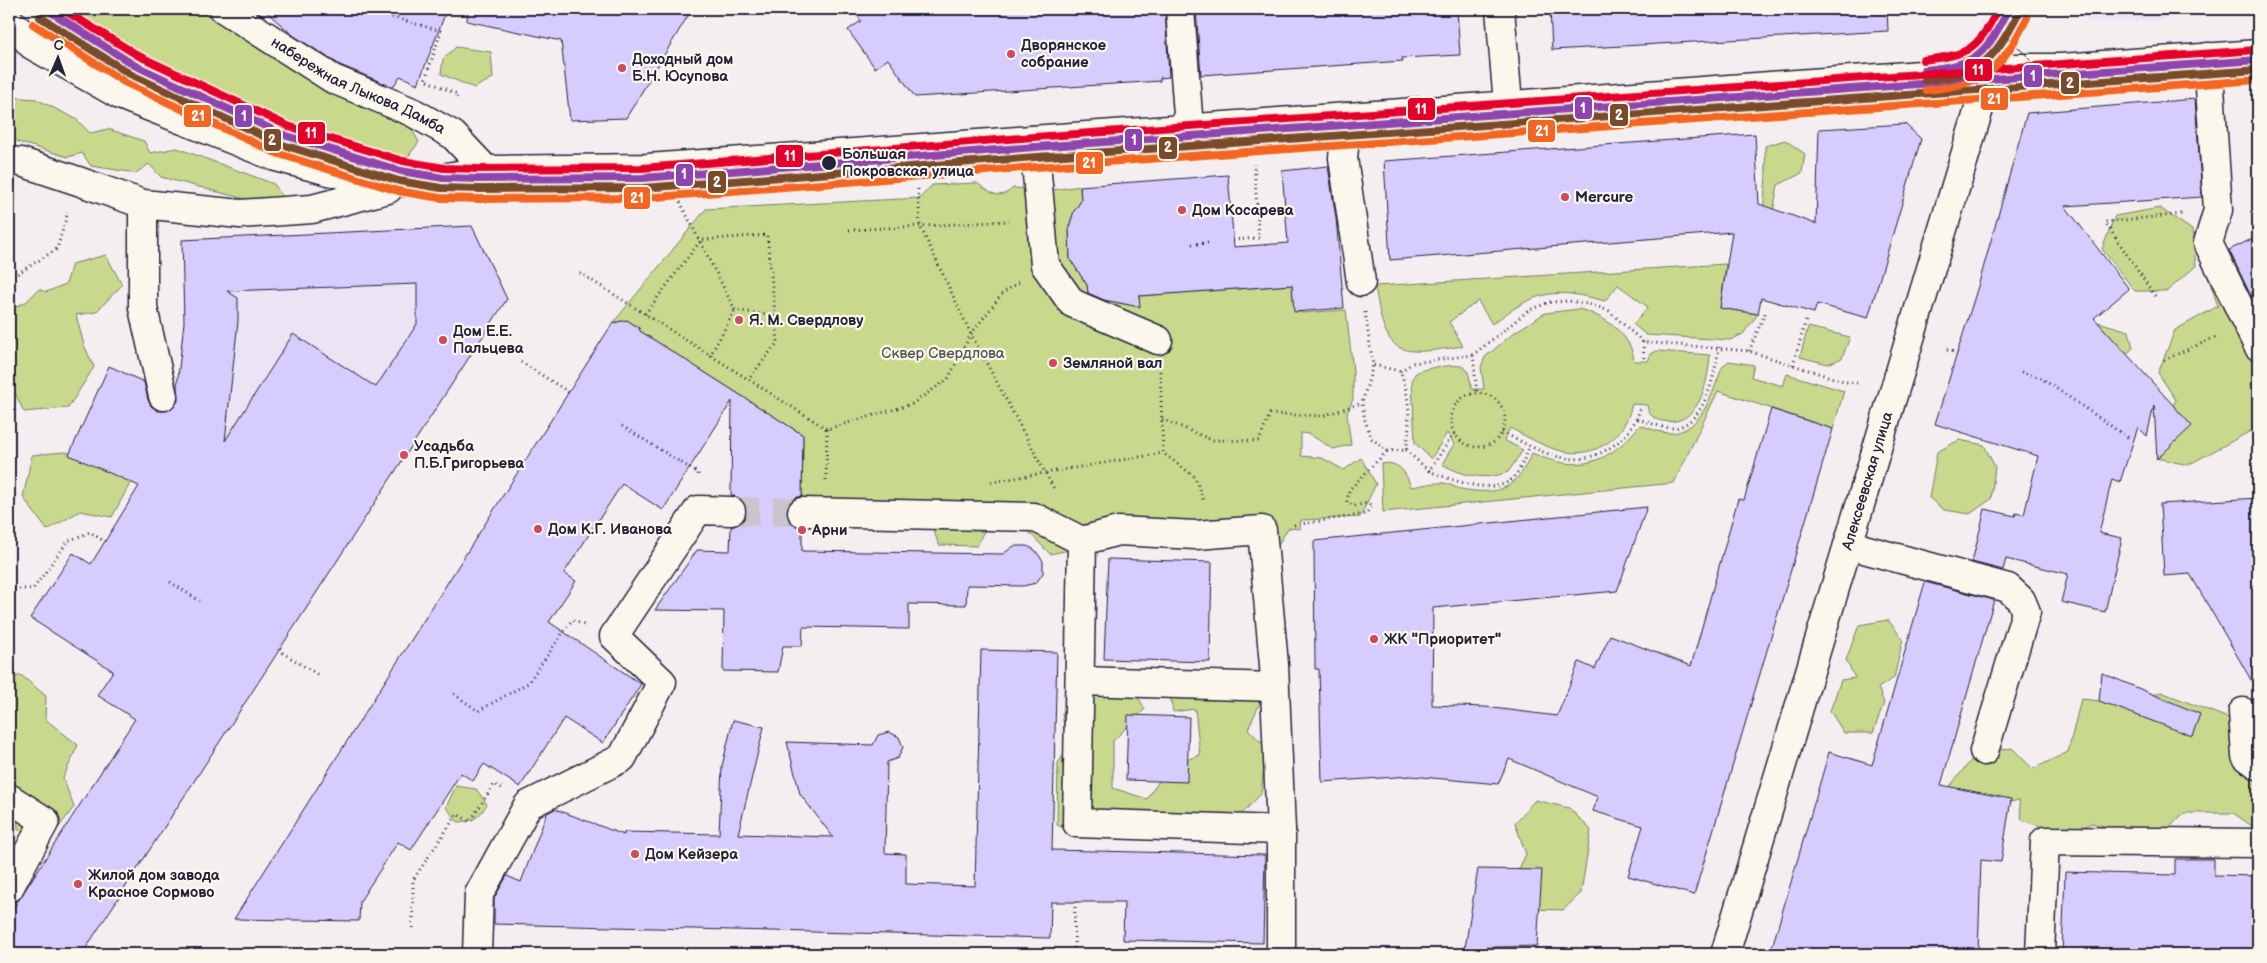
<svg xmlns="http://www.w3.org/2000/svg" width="2267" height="963" font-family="'Balsamiq Sans',sans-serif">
	<rect width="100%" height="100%" fill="#f4eef0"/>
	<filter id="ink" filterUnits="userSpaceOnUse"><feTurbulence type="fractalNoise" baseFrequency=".02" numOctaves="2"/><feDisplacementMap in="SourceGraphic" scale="10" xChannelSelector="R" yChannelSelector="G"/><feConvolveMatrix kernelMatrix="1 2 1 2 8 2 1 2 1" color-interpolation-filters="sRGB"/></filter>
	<g filter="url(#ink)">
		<path fill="#ebe4f4" d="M2072 9H2174L2167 20 2090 22Z
			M472 226 507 299 327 574 165 416 178 375 184 322 182 240Z"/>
		<path fill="#c8d98e" stroke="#757e64" d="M40 9H207L229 24 408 122 419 142 404 162 388 165 358 162 280 138 131 68 49 19Z
			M456 47 491 52 493 78 474 88 441 74 443 59Z
			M9 97 36 99 76 119 90 133 108 129 144 141 150 153 177 148 274 184 283 197 260 203 161 177 149 164 136 173 91 166 82 153 68 157 18 142 9 132Z
			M1785 140 1805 154 1802 173 1778 185 1773 212 1763 215 1766 175 1765 146Z
			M977 183C991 193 999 201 1013 188L1030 189 1033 193 1080 186 1081 201 1074 211 1069 227 1070 259 1087 285 1089 300 1101 299 1139 307V296L1292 285 1294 309 1302 313 1346 310 1353 371V399L1347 414 1351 445 1333 449 1309 434 1301 433V456L1322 458 1344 470 1361 458 1376 484 1360 517 1301 520 1300 529 1288 528 1278 545 1218 542 1207 522 1050 554 1018 521 987 524 977 546 939 545 931 524 802 505 803 435 640 331 639 328 627 320 613 323 706 209 920 198 932 185Z
			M2160 208 2192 230 2196 266 2167 291H2135L2102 249 2115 216Z
			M2225 252 2258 322V427L2188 465 2156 458 2161 426 2176 400 2158 373 2175 330 2218 306 2207 274Z
			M106 255 122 285 96 312 76 315 84 345 94 367 68 408 24 412 9 380V310L26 302 39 289 46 292 66 284 72 264Z
			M1726 264 1720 308 1758 314 1743 334 1730 340 1646 335 1633 324 1648 307 1618 285 1605 301C1552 287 1536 291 1492 324L1478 301 1449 322 1463 346C1395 357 1386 356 1375 286Z
			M1579 309C1603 315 1632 334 1634 361H1648L1651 354 1657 351 1710 355C1708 383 1699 428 1662 421 1653 419 1648 414 1647 405L1632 404C1628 421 1620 436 1604 445 1571 464 1541 444 1510 428L1504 440 1523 450 1508 472C1485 481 1463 476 1442 464L1454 444 1447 433 1431 459 1415 443 1412 381C1413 379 1414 375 1415 374 1419 368 1458 363 1464 367 1470 372 1470 382 1472 389H1484L1481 367 1485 357 1515 332 1545 313Z
			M2094 321 2129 331 2133 348 2113 367Z
			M1808 327 1850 337 1842 358 1828 364 1800 357Z
			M1729 361 1754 365 1751 377 1783 386 1787 374 1844 391 1833 429 1718 391 1674 483 1383 512 1381 464C1398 460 1406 472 1411 487 1421 486 1433 482 1443 483 1449 483 1455 488 1461 489 1501 496 1516 489 1532 453 1578 474 1609 464 1640 425 1649 428 1660 433 1670 433 1697 433 1710 401 1717 381 1721 371 1720 367 1729 361Z
			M1959 440 1984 445 1995 467 1991 499 1970 514 1944 510 1929 498 1937 452Z
			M64 452 89 457 134 476 112 517 80 511 47 530 23 497 32 455Z
			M1888 620 1903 639 1894 678 1878 688 1884 703 1873 733H1844L1830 711 1841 680 1855 678 1846 660 1859 625Z
			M21 675 46 696 45 719 78 745 63 778 74 807 56 831 18 830 15 786 9 783V679Z
			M1223 679 1260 703 1248 729 1266 747 1261 794 1231 825 1113 828 1089 838 1057 825 1058 763 1068 749 1062 714 1074 693 1135 692 1145 709 1113 741V788L1147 799 1169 766 1200 755 1195 709 1173 712 1169 689Z
			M2161 692 2228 718 2247 699 2258 700V830L2233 813H2184L2159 838 2091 823 2069 836 2022 820 2019 800 1975 811 1946 791 1977 753 2012 748 2033 769 2068 752 2081 699 2128 704Z
			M456 786 476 789 487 804C479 818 474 821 458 822L446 807Z
			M1535 800 1569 808 1591 830 1581 893 1563 910 1530 909 1514 879 1526 854 1515 823Z"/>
		<path fill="#d7ccfe" stroke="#22223b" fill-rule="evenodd" d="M263 9H447L418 84 400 76 393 87 340 65 294 36Z
			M468 9H692L626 118 570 120 561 41 467 21Z
			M853 9H1165L1169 77 1160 78V81L915 97 888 59 875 68 848 30 861 21Z
			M1196 9H1457L1460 55 1402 58 1403 61 1201 75Z
			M1550 9H1887L1888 31 1552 50Z
			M2195 99 2202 197 2065 206 2129 289 2094 318 2192 426 2157 459 2154 405 2147 436 2138 427 2120 482 2112 479 2099 533 2122 538 2105 612 2061 602 2068 574 2006 559 2003 570 1972 562 1985 509 2015 516 2016 513 2024 515 2038 456 1935 424 1979 283 2027 113Z
			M1905 124 1921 139 1868 318 1817 304 1814 313 1761 298 1758 314 1720 308 1732 232 1390 260 1384 161 1755 134 1759 204 1816 224 1819 129Z
			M1328 166 1336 218 1344 308 1294 312 1292 285 1139 296 1140 307 1104 300 1088 293 1087 285 1070 259 1069 227 1074 211 1081 201 1080 186 1228 175 1234 247 1288 243 1282 171Z
			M472 226 507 299 82 954H9V915L135 719 97 695 113 671 30 618 73 553 91 564 139 486 69 455 109 366 144 382 148 400 151 406 158 411H167L173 408 178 401 177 387 184 322 182 240ZM417 284V324L376 387 293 334 225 441 238 321V298L227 291Z
			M2258 236V311L2229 250Z
			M627 320 639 328 640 331 803 435 802 496 795 498 789 504 786 512 789 520 794 525 802 528V551L1003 554 1014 546H1027L1035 550 1043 561V573L1036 583 1023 586 967 585 966 605 909 604V629L803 627 802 646H783L778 672 723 671 724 611 655 610 697 550 730 551 731 527 739 524 744 519 747 511 744 503 739 498 731 495 732 401 663 510 622 484 564 573 576 581 549 622 641 684 603 743 564 718 520 787 484 764 473 781 461 773 411 850 398 842 360 901 359 921 234 919 605 335 613 323Z
			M1771 409 1833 429 1694 895 1628 876 1643 826 1593 811 1598 797 1509 759 1498 784 1411 776 1322 782 1319 669H1315L1314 541 1647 507 1617 591 1433 608 1432 705 1485 707 1557 716 1579 662 1595 669 1610 635 1691 666 1738 499 1744 500Z
			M2258 498V692L2190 574 2164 576 2160 504Z
			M1108 559 1212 562 1210 662 1104 659Z
			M1925 582 1994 600 1941 785 2011 799 2001 862 1981 860 1978 954H1770L1829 752 1872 765Z
			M981 650 1057 652 1052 850 1265 855 1263 943 1123 940 1124 902H1051L1050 938 494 924V898L507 876 521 882 547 813 555 809 624 835V832L719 834 722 766 733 720 764 727 738 834 833 837 800 794 787 742 873 745 878 735 889 732 899 737 903 747 898 758 887 762 885 853 906 854V884L975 886Z
			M2102 673 2200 714 2192 736 2099 701Z
			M1128 715 1189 717 1187 782 1126 780Z
			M2175 859H2214V875L2258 876V954H2062L2065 872 2175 875Z
			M1478 869 1542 870 1537 946 1465 948Z"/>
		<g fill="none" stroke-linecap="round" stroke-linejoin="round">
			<path stroke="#cac5cc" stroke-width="28" stroke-dasharray="28 14" stroke-linecap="butt" d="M731 511 802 512"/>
			<g stroke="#22223b" stroke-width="31">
				<g id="minor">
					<path id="s1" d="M224 9 333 79 412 112 453 135 486 170"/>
					<path d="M1180 9 1189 128"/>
					<path d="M1500 9 1508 104"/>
					<path d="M9 20 32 45 120 95 276 157 355 178 414 183 486 170 648 168 1921 75 1992 68H2061L2258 54"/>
					<path d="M2208 57 2218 210 2208 243 2258 346"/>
					<path d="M1347 117 1343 158 1361 282"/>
					<path d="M1034 140 1045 265 1072 303 1158 340"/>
					<path d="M9 161 21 162 78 181 143 204 240 214 312 209 388 189"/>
					<path d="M143 204V308L163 396"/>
					<path d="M802 512 1034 517 1082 541 1118 531 1196 535 1262 530 1274 665 1281 830V954"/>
					<path d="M1082 541 1077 823 1281 830"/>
					<path d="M1849 545 2008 588 2021 600 2026 612 1984 751"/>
					<path d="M1081 681 1274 687"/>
					<path d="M2243 712 2246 756 2258 765"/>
					<path d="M9 798 45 821 9 888"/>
					<path d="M477 954 479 894 528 805 622 758 662 682 614 636 698 510 731 511"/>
					<path id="s2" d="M1725 954 2009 9"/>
					<path d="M2040 954 2045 841 2258 843"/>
				</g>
			</g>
			<path stroke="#22223b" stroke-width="3" stroke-dasharray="1 4" stroke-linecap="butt" d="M363 9 441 31 425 80 457 94 456 99
				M2078 13 2079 9
				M918 189 920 226 971 334 1055 491
				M680 202 735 310 775 316
				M849 230 1009 221
				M1233 240 1259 238 1254 164
				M1192 244 1209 243
				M580 273 827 429 912 404 948 379 971 334 1003 293 1019 282
				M9 279 57 249 68 212
				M2155 296 2105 222 2183 214
				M1365 312 1373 365 1362 403 1365 420 1371 438 1387 451 1406 450C1411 424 1410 395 1400 371L1373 365
				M645 314 701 240 767 235 778 342 748 380
				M1643 342 1644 361
				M1947 350 1957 353
				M1749 351 1766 311
				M1473 355 1477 393
				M710 356 735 310
				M2164 360 2218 336
				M521 362 570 393
				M1793 365 1806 320
				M1160 371 1163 453 1195 477 1204 502
				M1400 371 1413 363 1473 355 1529 310 1550 302 1568 301 1593 305 1609 311 1643 342 1749 351 1846 382 1857 383
				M2021 372 2041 378 2130 439
				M1451 420a27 27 0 1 1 54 0a27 27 0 1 1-54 0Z
				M1162 419 1212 440 1259 441 1270 414 1322 416 1362 403
				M1638 419C1649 422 1667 431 1679 427 1707 418 1715 372 1719 347
				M622 426 698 473V477
				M1502 432C1540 451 1574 474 1614 445 1628 435 1637 422 1641 405
				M1406 450 1429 471 1454 433
				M1429 471C1450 479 1495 498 1514 477 1521 469 1525 456 1530 446
				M826 480 827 429
				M991 482 1163 453
				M1294 525 1365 514 1372 507 1368 503 1354 506 1347 502 1349 490 1387 451
				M170 582 200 601
				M9 589H33L68 541 90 532 105 542
				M278 650 320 676
				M454 694 478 711 528 683 572 620 584 625
				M413 928V880L457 814 470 822 494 784 501 788
				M1074 953 1075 901"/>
			<use href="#minor" stroke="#fbf7ec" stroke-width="28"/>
			<path stroke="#22223b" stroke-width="1" d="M2011 9 2012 41 2035 64 2064 73"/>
			<g stroke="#fbf7ec" stroke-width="11">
				<path id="tram-1" d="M46 9 134 65 284 135 401 171 443 178 479 179 642 178 1035 147 2258 60
					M1924 70C1977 65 1985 55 2009 9"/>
			</g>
			<g stroke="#fbf7ec" stroke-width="11">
				<path id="tram-2" d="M40 17 130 74 280 144 399 181 441 188 479 189 643 188 1036 157 2258 70
					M1925 80C1981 74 1992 63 2018 14"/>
			</g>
			<g stroke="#fbf7ec" stroke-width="11">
				<path id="tram-3" d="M62 9 139 56 288 126 403 161 444 168 479 169 642 168 1034 137 2257 50
					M1923 60C1969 55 1977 50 1998 9"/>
			</g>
			<g stroke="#fbf7ec" stroke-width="11">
				<path id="tram-4" d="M33 24 126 83 276 153 398 191 440 198 478 199 644 198 1036 167 2258 80
					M1926 90C1986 84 2000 71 2027 18"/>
			</g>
			<use href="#tram-1" stroke="#8e44ad" stroke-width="8"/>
			<use href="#tram-2" stroke="#7a4b2a" stroke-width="8"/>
			<use href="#tram-3" stroke="#e4002b" stroke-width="8"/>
			<use href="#tram-4" stroke="#f26522" stroke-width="8"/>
		</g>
	</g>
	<g fill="#d1495b" stroke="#fbf7ec" stroke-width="2">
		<circle cx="1011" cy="54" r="5"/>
		<circle cx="622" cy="68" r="5"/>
		<circle cx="1565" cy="197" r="5"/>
		<circle cx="1182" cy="210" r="5"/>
		<circle cx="739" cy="320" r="5"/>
		<circle cx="443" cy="340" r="5"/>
		<circle cx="1053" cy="363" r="5"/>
		<circle cx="404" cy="455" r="5"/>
		<circle cx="538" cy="529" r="5"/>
		<circle cx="802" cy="530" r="5"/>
		<circle cx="1374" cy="639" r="5"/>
		<circle cx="635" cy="854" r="5"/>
		<circle cx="78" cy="884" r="5"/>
	</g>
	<circle fill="#22223b" stroke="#fbf7ec" stroke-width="2" cx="829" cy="163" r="8"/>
	<g text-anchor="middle" stroke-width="4.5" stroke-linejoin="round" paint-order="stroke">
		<g font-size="15" font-weight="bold" fill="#22223b" stroke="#fbf7ec" text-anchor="start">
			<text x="1021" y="50">Дворянское<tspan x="1021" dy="17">собрание</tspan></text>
			<text x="632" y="64">Доходный дом<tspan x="632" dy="17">Б.Н. Юсупова</tspan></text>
			<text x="1575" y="202">Mercure</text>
			<text x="1192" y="215">Дом Косарева</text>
			<text x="749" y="325">Я. М. Свердлову</text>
			<text x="453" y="336">Дом Е.Е.<tspan x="453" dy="17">Пальцева</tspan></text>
			<text x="1063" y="368">Земляной вал</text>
			<text x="414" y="451">Усадьба<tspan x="414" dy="17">П.Б.Григорьева</tspan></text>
			<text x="548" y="534">Дом К.Г. Иванова</text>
			<text x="812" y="535">Арни</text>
			<text x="1384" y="644">ЖК "Приоритет"</text>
			<text x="645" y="859">Дом Кейзера</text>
			<text x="88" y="880">Жилой дом завода<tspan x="88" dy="17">Красное Сормово</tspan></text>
		</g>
		<g font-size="15" fill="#22223b" stroke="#fbf7ec">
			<text dy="5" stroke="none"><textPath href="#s1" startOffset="155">набережная Лыкова Дамба</textPath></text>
			<text dy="5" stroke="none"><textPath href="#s2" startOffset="494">Алексеевская улица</textPath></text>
		</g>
		<g font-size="15" font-weight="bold" fill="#22223b" stroke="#fbf7ec" text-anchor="start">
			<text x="842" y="159">Большая<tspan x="842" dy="17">Покровская улица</tspan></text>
		</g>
		<g font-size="15" fill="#545954" stroke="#fbf7ec">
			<text x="943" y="358">Сквер Свердлова</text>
		</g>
	</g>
	<g stroke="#fbf7ec" stroke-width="2">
		<rect x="1964" y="58" width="29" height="24" rx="5" fill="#e4002b"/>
		<rect x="2023" y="64" width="20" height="24" rx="5" fill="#8e44ad"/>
		<rect x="2060" y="71" width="20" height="24" rx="5" fill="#7a4b2a"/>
		<rect x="1980" y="87" width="29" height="24" rx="5" fill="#f26522"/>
		<rect x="1574" y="96" width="19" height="24" rx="5" fill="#8e44ad"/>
		<rect x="1407" y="97" width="29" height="24" rx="5" fill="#e4002b"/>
		<rect x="1609" y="103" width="20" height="24" rx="5" fill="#7a4b2a"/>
		<rect x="234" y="104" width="19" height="24" rx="5" fill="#8e44ad"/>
		<rect x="183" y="104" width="29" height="24" rx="5" fill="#f26522"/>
		<rect x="1527" y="119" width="29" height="24" rx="5" fill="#f26522"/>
		<rect x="297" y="121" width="29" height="24" rx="5" fill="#e4002b"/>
		<rect x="1124" y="128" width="19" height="24" rx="5" fill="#8e44ad"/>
		<rect x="263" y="128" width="19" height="24" rx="5" fill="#7a4b2a"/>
		<rect x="1158" y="136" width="20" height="24" rx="5" fill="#7a4b2a"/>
		<rect x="775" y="144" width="29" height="24" rx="5" fill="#e4002b"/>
		<rect x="1075" y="151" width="29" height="24" rx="5" fill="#f26522"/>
		<rect x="675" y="163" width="19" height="24" rx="5" fill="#8e44ad"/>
		<rect x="707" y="170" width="20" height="24" rx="5" fill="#7a4b2a"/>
		<rect x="623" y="186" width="28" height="24" rx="5" fill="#f26522"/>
	</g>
	<g font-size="14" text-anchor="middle" font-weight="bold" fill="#fff">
		<text x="1978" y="75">11</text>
		<text x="2033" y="81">1</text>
		<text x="2070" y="88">2</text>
		<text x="1994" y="104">21</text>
		<text x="1583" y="113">1</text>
		<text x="1421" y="114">11</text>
		<text x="1619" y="120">2</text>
		<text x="244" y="121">1</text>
		<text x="198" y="121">21</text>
		<text x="1542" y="136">21</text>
		<text x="311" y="138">11</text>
		<text x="1134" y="145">1</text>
		<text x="272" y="145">2</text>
		<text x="1168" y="152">2</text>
		<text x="790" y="161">11</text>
		<text x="1089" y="168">21</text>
		<text x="684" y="179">1</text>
		<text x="717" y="187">2</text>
		<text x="637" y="203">21</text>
	</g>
	<rect width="2267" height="963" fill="none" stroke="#fbf7ec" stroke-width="30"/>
	<rect x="15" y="15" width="2237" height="933" fill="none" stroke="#22223b" stroke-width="2" filter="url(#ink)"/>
	<g transform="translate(58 58) rotate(2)" stroke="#fbf7ec" stroke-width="4" paint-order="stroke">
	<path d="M0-4L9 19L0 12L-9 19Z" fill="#22223b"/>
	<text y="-8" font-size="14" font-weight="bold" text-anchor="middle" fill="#22223b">С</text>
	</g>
</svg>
